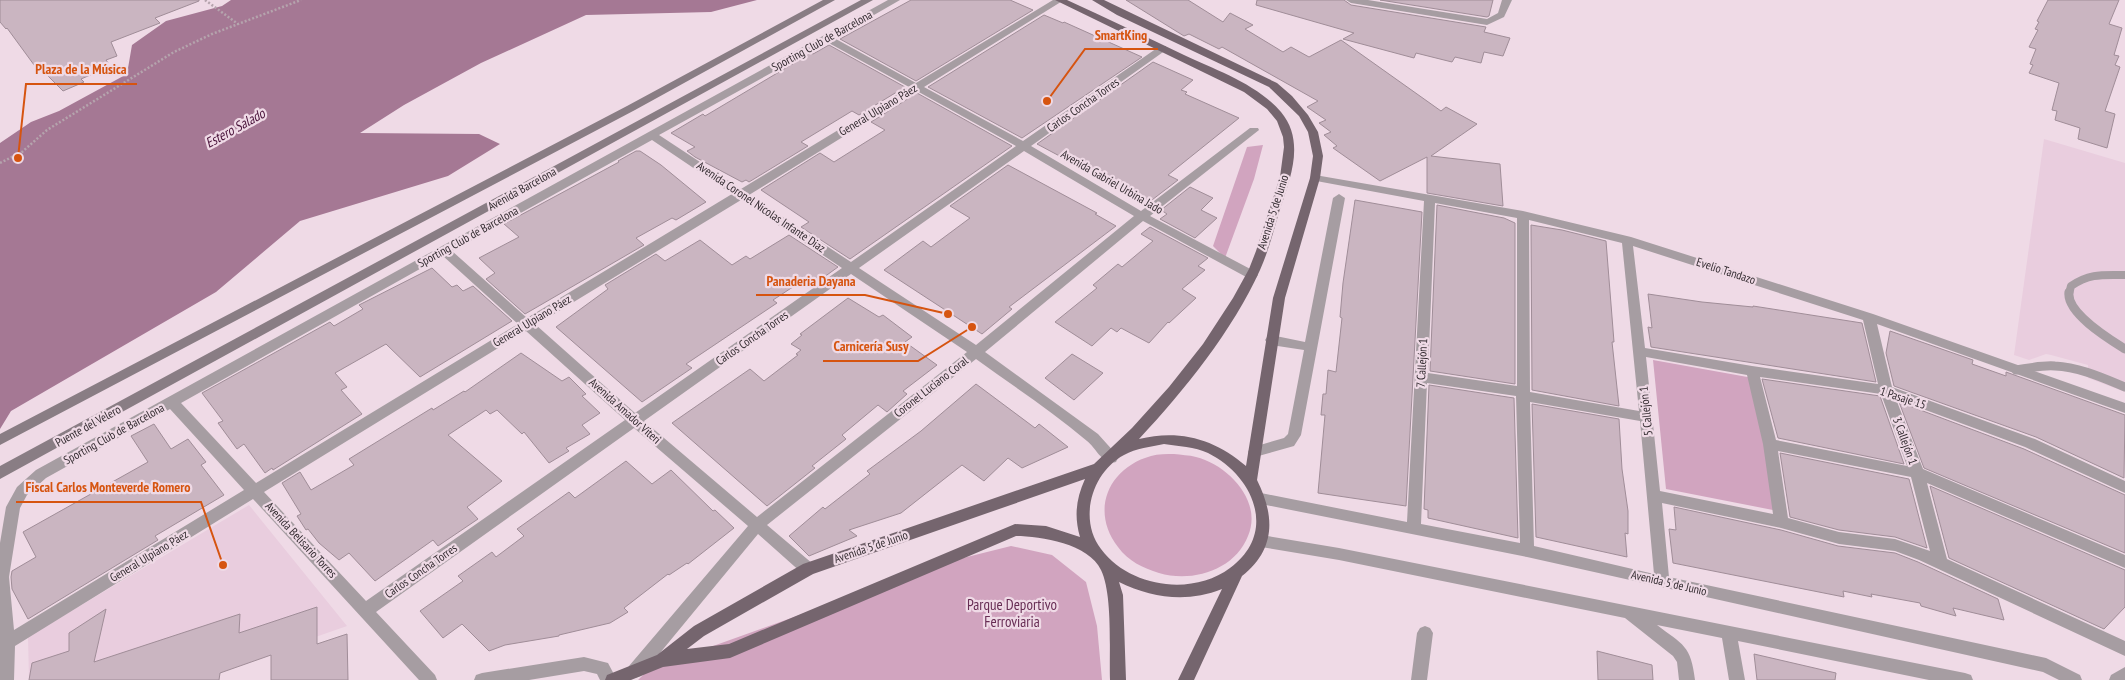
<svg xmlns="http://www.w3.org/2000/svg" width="2125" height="680" font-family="'PT Sans Narrow',sans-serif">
	<rect width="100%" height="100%" fill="#efdae6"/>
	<path fill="#e9cdde" d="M2044 139 2125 163V392L2088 378V365L2051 355 2046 354 2029 360 2014 355Z
		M249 505 347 626 193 680H29L28 637Z"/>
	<path fill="#d1a4bf" d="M1263 145 1254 179 1225 258 1213 246 1247 147Z
		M1653 360 1753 378 1778 511 1666 489Z
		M1174 454C1181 455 1189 455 1196 457 1228 465 1263 501 1248 536 1235 570 1192 583 1159 573 1143 568 1128 561 1118 547 1090 511 1108 468 1151 456 1158 454 1167 454 1174 454Z
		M1011 546 1052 555 1086 582 1097 626 1102 680H638L649 669 947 562Z"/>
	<path fill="#a57894" d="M231 0H757L711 12 586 15 481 63 404 105 360 133 479 134 500 144 448 176 300 221 216 292 11 411 0 429V143L31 122 59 111 127 74 132 45 166 21 222 6Z"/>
	<path fill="#cab5c1" stroke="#a08d98" d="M0 0H199V1L155 18 160 23 111 42 117 56 106 60 108 63 91 69 95 73 81 79 84 82 63 91 40 68 37 69 7 28 6 29 0 22Z
		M911 0H1010L1033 10 916 81 840 39Z
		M1126 0H1188L1223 22 1230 13 1253 25 1245 29 1283 52 1291 47 1309 57 1341 40 1441 111 1446 107 1477 124 1431 156 1500 164 1503 206 1427 193V157L1380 181 1333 148 1337 146 1324 135 1331 132 1319 123 1326 120 1307 107 1318 101 1222 47 1219 49 1189 34 1184 36Z
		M1257 0H1344L1351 5 1486 27 1484 32 1510 38 1503 56 1484 52 1481 63 1455 57 1452 62 1416 53 1414 58 1343 39 1354 33 1256 5Z
		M1380 0H1493L1489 16 1487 17Z
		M2048 0H2119L2109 24 2122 28 2114 55 2119 56 2115 65 2120 67 2105 111 2115 114 2107 148 2078 139 2080 128 2055 120 2057 111 2052 110 2059 83 2029 73 2033 65 2030 64 2036 49 2029 47 2038 30 2035 29 2039 22 2037 21Z
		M1044 15 1063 23 1064 22 1142 57 1022 138 928 87Z
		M829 45 905 87 859 115 852 111 801 142 808 146 749 182 746 180 742 182 695 157 687 151 695 147 671 133 703 114 705 116 811 53 813 54Z
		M1153 62 1193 80 1181 90 1187 92 1185 94 1239 118 1168 175 1178 180 1148 203 1037 144Z
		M917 93 1012 146 850 259 801 227 809 222 761 190 820 153 834 162 885 130 871 122Z
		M636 151H640L661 165 706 202 676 220 672 218 636 238 644 245 525 314 486 279 495 273 479 258 519 237 504 224 619 162 618 161Z
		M1008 165 1097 213 1095 214 1116 226 1009 307 1012 309 982 334 884 270 923 241 931 247 970 218 950 206Z
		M1190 187 1213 198 1201 210 1217 218 1195 238 1160 219 1167 214 1161 210Z
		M1355 200 1422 212 1406 506 1318 493 1325 415H1321L1323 394H1326L1328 370 1336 372 1342 318 1340 317 1343 283Z
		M1437 205 1504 218 1515 223V384L1430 371Z
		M1531 225 1562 230 1606 241 1614 342H1612L1619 406 1532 390Z
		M1150 227 1208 258 1198 266 1205 270 1182 289 1196 298 1169 323 1168 322 1149 343 1121 328 1117 332 1111 328 1092 346 1055 322 1097 288 1093 285 1118 264 1122 267 1153 241 1141 234Z
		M789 235 838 267 813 285 805 279 773 300 777 303 686 364 692 368 642 402 556 327 608 289 605 285 656 254 665 261 700 240 732 265 746 256 750 259Z
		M432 268 452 287 457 285 463 291 473 286 512 321 420 377 386 344 335 373 347 387 341 390 362 414 273 470 272 468 265 473 244 444 237 449 218 423 223 421 202 393 330 322 334 326 363 309 359 305Z
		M1648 294 1702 302 1753 307V306L1862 323 1876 382 1651 347 1648 327 1652 328Z
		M848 298 879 317 883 315 912 337 905 342 937 365 903 391 907 394 887 412 878 405 842 435 846 439 812 466 815 468 767 506 672 423 750 369 764 381 798 355 796 354 801 350 791 344 802 335 800 334Z
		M1890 331 1973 360 1972 364 2006 376V372L2125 415 2124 478 2036 437 1894 386 1886 353Z
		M521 353 562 381 569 377 586 394 582 396 600 413 582 425 590 434 566 448 569 451 549 463 524 432 522 434 497 410 490 414 486 410 448 435 502 481 467 507 478 519 438 546 433 540 375 581 349 553 339 560 319 543 308 529 306 530 297 516 301 514 282 483 300 472 311 490 354 465 349 459 432 408 433 410 464 391 465 392Z
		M1072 354 1103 373 1074 400 1045 378Z
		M1762 379 1880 396 1904 464 1778 438Z
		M976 384 1035 428 1039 424 1068 447 1022 468 1008 458 984 481 962 465 901 513 849 530 857 536 809 556 789 536 823 507 825 509 870 474 867 471 921 431Z
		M1429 385 1514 398 1518 538 1428 518V510L1424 509Z
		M1899 402 2024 449 2125 495V553L1924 468Z
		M1532 404 1619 419 1622 469 1628 511V534L1625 533 1627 557 1536 537Z
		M154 424 171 449 188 439 206 462 201 465 224 495 155 536 158 540 28 619 12 589 11 577 12 571 36 557 23 532 148 462 131 436Z
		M1780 453 1909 479 1927 548 1895 537 1839 530 1790 517Z
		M626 461 652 484 671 470 713 511 715 510 734 528 688 564 687 563 669 575 668 574 624 608 628 612 610 623 559 635V636L505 645 489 651 462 624 443 638 420 611 463 581 458 576 492 552 496 557 524 536 517 529 569 492 575 498Z
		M1930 486 2125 570V607L2104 629 1949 558Z
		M1674 507 1781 530 1838 546 1895 553 1918 562 1998 599 2004 620 1953 608 1956 616 1921 606 1920 603 1871 594 1872 597 1843 591 1844 597 1673 563 1669 529 1676 530Z
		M317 607V644L347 634 348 680H271V655L220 673 219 680H29L32 663 69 651V633L106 609 94 662 240 614 239 633Z
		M1597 651 1652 665 1653 680H1598Z
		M1754 654 1836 673 1835 680H1757Z"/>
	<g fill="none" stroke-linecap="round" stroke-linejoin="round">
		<path stroke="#b5a4ad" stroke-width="2.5" stroke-dasharray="2 2" stroke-linecap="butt" d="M205 0 238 24
			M0 163 22 152 47 130 174 52 212 34 301 0"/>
		<path stroke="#a69da2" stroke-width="8" d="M2069 294 2071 286C2090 273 2103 275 2125 275"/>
		<path stroke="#a69da2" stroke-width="9" d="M2069 292C2066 313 2109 339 2125 349
			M2016 370C2029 368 2042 365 2055 366 2079 367 2103 378 2125 387"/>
		<path fill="#a69da2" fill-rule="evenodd" d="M888 0H900L834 38 916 83 1053 0H1064L924 87 1023 141 1160 46H1166V50L1031 146 1141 211 1250 128H1258L1259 130 1150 216 1256 272 1258 275 1256 278H1248L1143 221 985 352 1098 434 1116 454 1118 458 1116 462C1103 466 1096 448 1087 441 1052 411 1013 386 976 359L767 525 813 564 815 569 813 574 808 575 803 574 758 534 641 676 635 678 629 676 627 671 629 666 748 526 634 428 376 612 435 675 437 680H419L253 499 15 646 14 680H0V543L6 507 17 487 36 470ZM827 42 909 87 741 189 659 135ZM917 91 1016 146 851 262 749 195ZM652 140 732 194 527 318 452 251ZM1024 151 1134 216 976 345 859 268ZM741 200 842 268 635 413 536 325ZM443 256 518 324 256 483 181 403ZM851 274 967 352 757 517 644 421ZM526 331 625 420 366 601 264 492ZM170 409 244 490 14 630 9 577 20 508 27 495 46 478Z
			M1346 0H1368L1487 19 1498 13 1502 0H1512L1504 17 1487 25 1351 3Z
			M1315 175 1523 211 1631 237 1873 314 2125 403V413L1877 324 1892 387 2035 439 2125 481V493L2025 447 1896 399 1923 469 2125 555V568L1927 483 1947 559 2125 641V656L1919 560 1895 551 1839 544 1781 528 1662 503 1669 577 2046 658 2080 675 2082 680H2059L2043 672 1527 557 1256 503 1254 499 1256 495 1261 493 1407 522 1424 201 1311 180 1310 178 1311 176ZM1435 203 1517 218V386L1428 373ZM1529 220 1622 243 1639 411 1530 392ZM1633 246 1863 320 1878 384 1752 366 1645 348ZM1646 357 1747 375 1763 444 1773 514 1660 491ZM1760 377 1881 394 1907 466 1776 440ZM1427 383 1516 396 1520 543 1421 524ZM1530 402 1640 421 1654 574 1534 546ZM1778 451 1911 477 1930 551 1895 539 1839 532 1788 518Z
			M1339 194 1345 198 1301 435 1294 446 1255 457 1250 456 1248 452 1250 448 1284 438 1288 434 1304 350 1271 345 1267 343 1265 340 1267 337 1271 335 1305 342 1333 198Z
			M1261 535 1339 548 1965 673 1971 675 1973 680H1929L1738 641 1745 680H1729L1722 638 1657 625C1683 645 1691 645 1695 680H1679L1677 662 1673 656 1625 618 1339 560 1261 547 1256 545 1254 541 1256 537Z
			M1425 626 1430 628 1433 633 1427 680H1411L1417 633 1420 628Z
			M584 657 608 663 617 680H600L597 674 584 671 529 680H474L476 675 482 673Z
			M2125 667V680H2109L2111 675Z"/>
		<path fill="#897d84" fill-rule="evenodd" d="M823 0H835L635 110 0 445V434L627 106Z
			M861 0H873L0 479V466Z"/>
		<path fill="#75656e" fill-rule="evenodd" d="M1055 0H1067C1106 18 1145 36 1184 55 1216 70 1257 84 1281 112 1305 141 1291 177 1280 209 1274 229 1269 250 1260 270 1233 330 1184 391 1139 439 1179 429 1215 439 1246 466L1273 298 1310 178 1313 156 1308 132 1299 116 1269 87 1117 15 1092 0H1104L1277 83 1292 96 1308 115 1318 132 1323 156 1320 178 1285 298 1257 480C1275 516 1276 549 1242 576L1194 680H1178L1222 589C1187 603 1152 598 1119 582L1123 595 1126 680H1110C1109 651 1113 595 1101 570 1089 544 1041 536 1016 536L730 658 663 667 631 680H605L607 675 657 655 694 626 803 564 1094 464 1132 428 1169 387 1203 344 1233 298 1249 269 1256 251 1280 177 1284 147 1283 137 1277 121 1267 109 1244 92ZM1164 444C1178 446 1195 447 1208 453 1254 476 1278 533 1230 568 1193 596 1130 588 1101 549 1078 519 1092 472 1124 455 1136 448 1151 447 1164 444ZM1085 479C1076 499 1074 516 1080 537L1046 526 1015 524 729 644 687 649 704 636 813 574Z"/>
	</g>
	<g text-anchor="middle" stroke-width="4.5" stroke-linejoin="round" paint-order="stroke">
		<g font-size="12" fill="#342c31" stroke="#efdae6">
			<text transform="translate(822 41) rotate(-29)" y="4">Sporting Club de Barcelona</text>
			<text transform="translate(1083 105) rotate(-35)" y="4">Carlos Concha Torres</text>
			<text transform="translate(878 110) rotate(-31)" y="4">General Ulpiano Páez</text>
			<text transform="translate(1112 182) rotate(30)" y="4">Avenida Gabriel Urbina Jado</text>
			<text transform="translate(522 189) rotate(-29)" y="4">Avenida Barcelona</text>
			<text transform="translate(761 207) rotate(34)" y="4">Avenida Coronel Nicolas Infante Diaz</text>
			<text transform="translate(1273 212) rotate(-72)" y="4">Avenida 5 de Junio</text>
			<text transform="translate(468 237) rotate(-29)" y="4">Sporting Club de Barcelona</text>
			<text transform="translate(1726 271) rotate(18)" y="4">Evelio Tandazo</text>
			<text transform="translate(532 321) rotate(-31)" y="4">General Ulpiano Páez</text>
			<text transform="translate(752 338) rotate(-35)" y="4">Carlos Concha Torres</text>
			<text transform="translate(1422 363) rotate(-87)" y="4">7 Callejón 1</text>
			<text transform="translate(931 387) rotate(-38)" y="4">Coronel Luciano Coral</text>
			<text transform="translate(1903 398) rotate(18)" y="4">1 Pasaje 15</text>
			<text transform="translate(625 411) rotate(42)" y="4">Avenida Amador Viteri</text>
			<text transform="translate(1646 411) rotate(-96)" y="4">5 Callejón 1</text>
			<text transform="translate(88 426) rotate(-29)" y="4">Puente del Velero</text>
			<text transform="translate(114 434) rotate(-29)" y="4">Sporting Club de Barcelona</text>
			<text transform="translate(1905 441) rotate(70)" y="4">3 Callejón 1</text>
			<text transform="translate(301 540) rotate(47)" y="4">Avenida Belisario Torres</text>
			<text transform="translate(871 547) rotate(-19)" y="4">Avenida 5 de Junio</text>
			<text transform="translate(149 556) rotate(-31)" y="4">General Ulpiano Páez</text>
			<text transform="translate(421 571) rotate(-35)" y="4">Carlos Concha Torres</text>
			<text transform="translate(1669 583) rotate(13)" y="4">Avenida 5 de Junio</text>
		</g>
		<g font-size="14" font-style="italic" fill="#471038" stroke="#efdae6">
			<text transform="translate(235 128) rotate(-29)" y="5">Estero Salado</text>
		</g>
		<g font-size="15" fill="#672d54" stroke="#efdae6">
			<text x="1012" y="610">Parque Deportivo<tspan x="1012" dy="17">Ferroviaria</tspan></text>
		</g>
	</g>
	<path fill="none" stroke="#d65410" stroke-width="2" d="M1047 101L1085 49H1158M18 158L26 84H137M948 314L865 295H756M972 327L918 361H823M223 565L201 502H16"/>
	<g fill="#d65410" stroke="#efdae6" stroke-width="2">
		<circle cx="1047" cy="101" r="5"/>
		<circle cx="18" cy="158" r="5"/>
		<circle cx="948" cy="314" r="5"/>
		<circle cx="972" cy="327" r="5"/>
		<circle cx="223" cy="565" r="5"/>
	</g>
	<g font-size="14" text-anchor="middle" font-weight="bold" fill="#d65410" stroke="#efdae6" stroke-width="4.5" stroke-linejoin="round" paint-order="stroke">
		<text x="1121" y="40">SmartKing</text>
		<text x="81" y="74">Plaza de la Música</text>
		<text x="811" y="286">Panaderia Dayana</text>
		<text x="871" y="351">Carnicería Susy</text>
		<text x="108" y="492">Fiscal Carlos Monteverde Romero</text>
	</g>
</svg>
